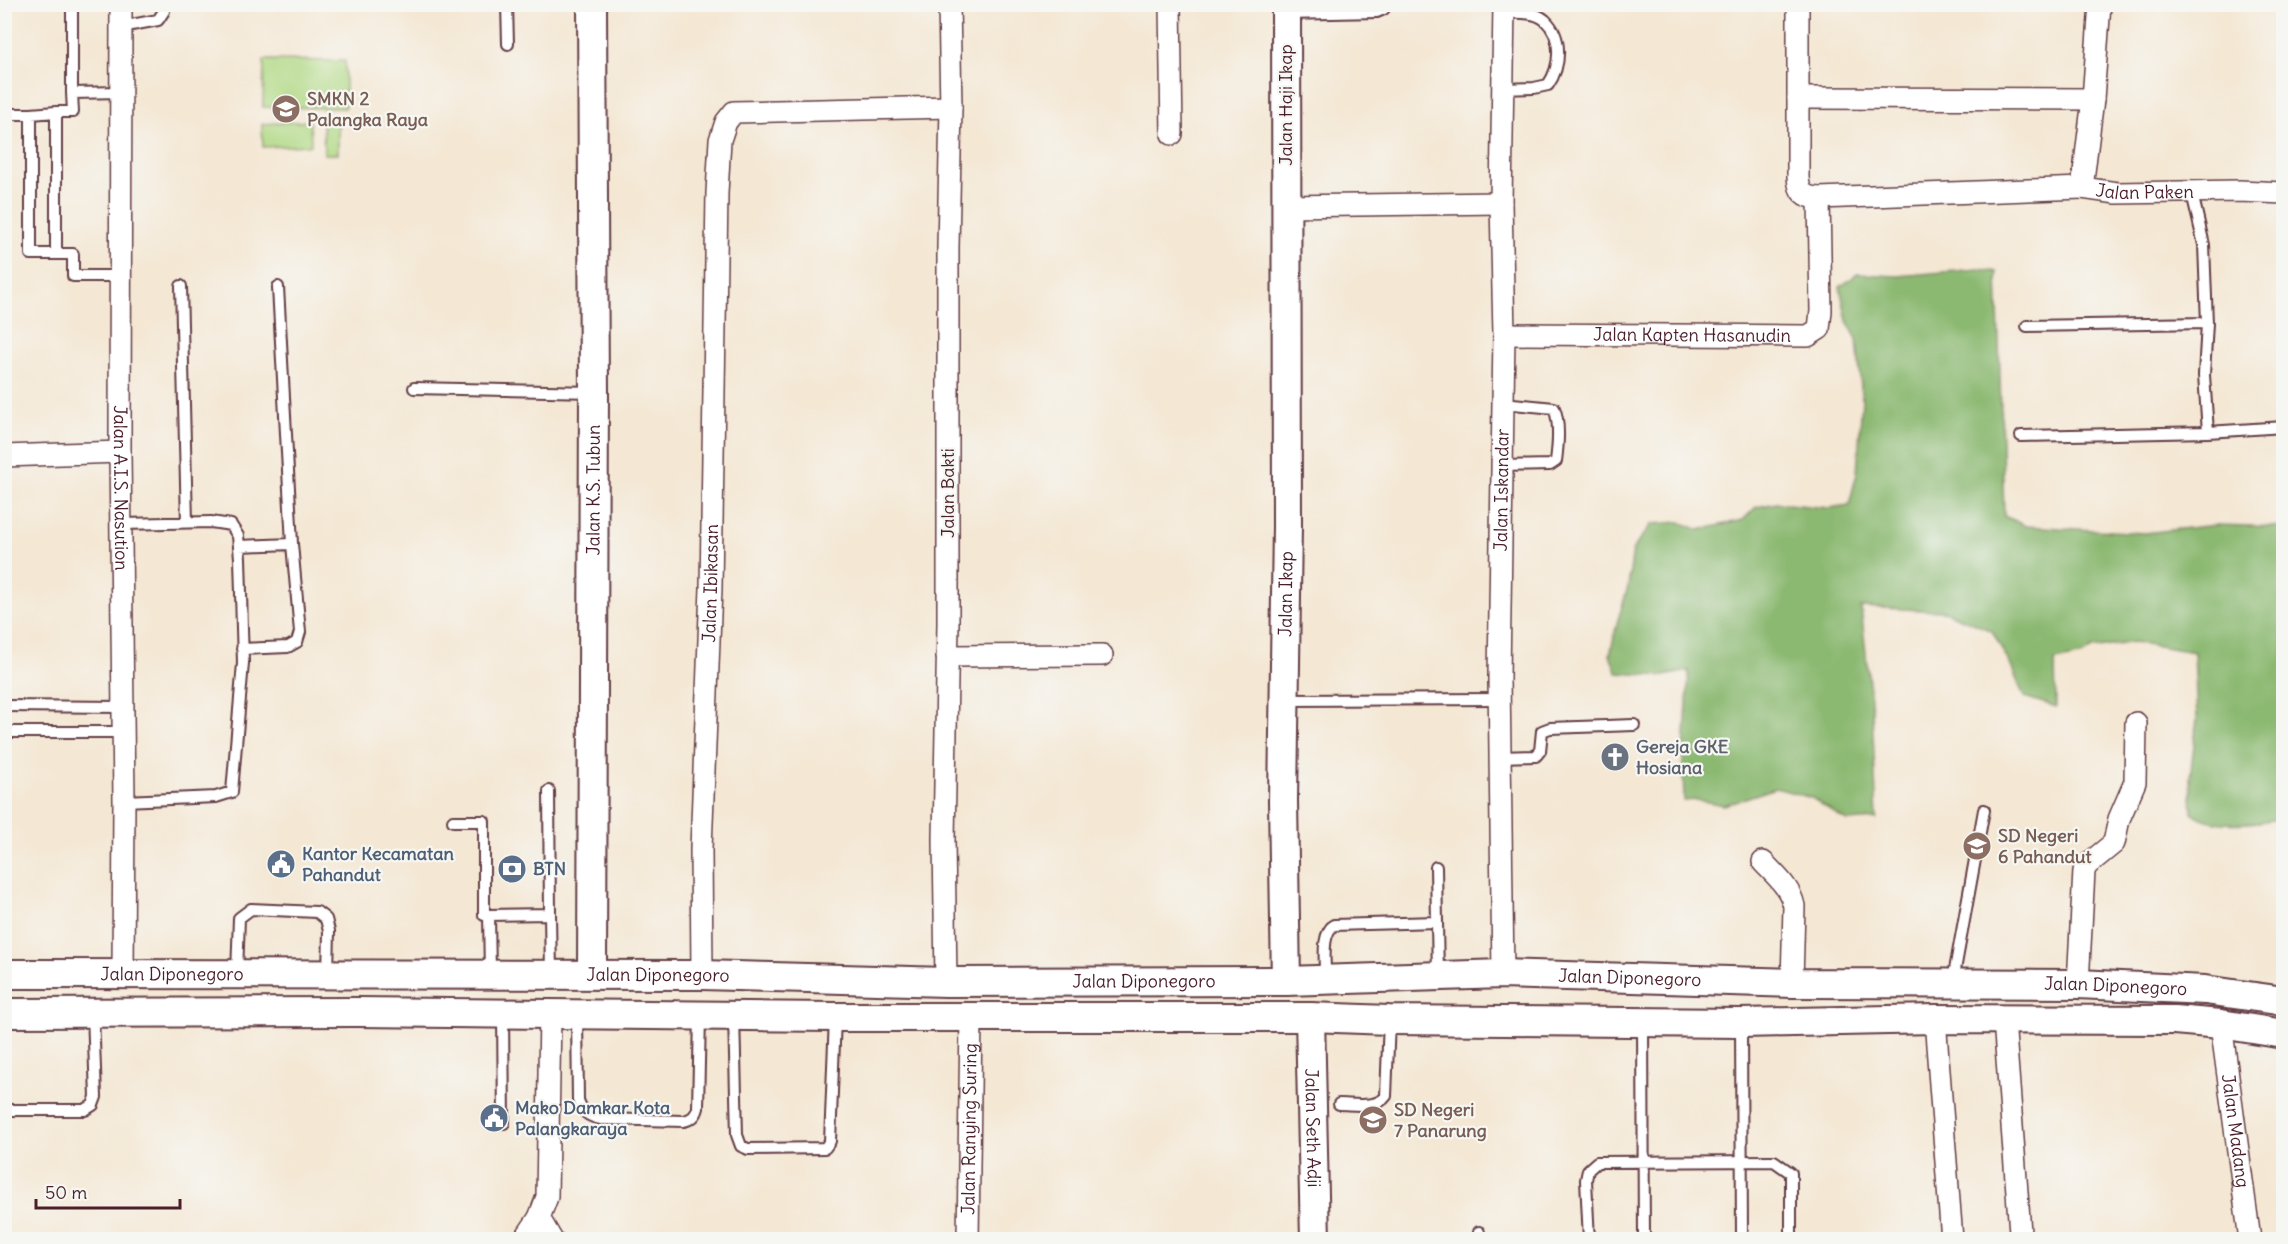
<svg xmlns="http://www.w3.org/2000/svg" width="2288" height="1244" font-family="Delius,sans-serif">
	<rect width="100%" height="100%" fill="#f6f6f2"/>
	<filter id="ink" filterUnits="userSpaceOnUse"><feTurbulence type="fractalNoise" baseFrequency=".0167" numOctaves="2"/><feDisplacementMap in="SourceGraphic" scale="12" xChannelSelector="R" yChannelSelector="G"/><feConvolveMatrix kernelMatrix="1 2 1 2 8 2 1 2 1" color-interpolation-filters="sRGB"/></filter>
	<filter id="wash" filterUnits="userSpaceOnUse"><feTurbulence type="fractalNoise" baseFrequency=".008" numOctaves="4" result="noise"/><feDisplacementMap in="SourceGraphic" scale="24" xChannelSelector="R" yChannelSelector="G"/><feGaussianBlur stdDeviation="1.35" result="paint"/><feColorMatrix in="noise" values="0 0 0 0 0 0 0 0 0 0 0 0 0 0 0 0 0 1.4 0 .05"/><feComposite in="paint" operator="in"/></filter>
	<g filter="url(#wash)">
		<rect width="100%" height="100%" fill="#f4e7d3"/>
		<path fill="#b0d984" stroke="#7d7c58" stroke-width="1.5" d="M264 60 345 61V108L263 107Z
			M323 118H338V154H324Z
			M310 121 311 145 263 147 262 124Z"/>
		<path fill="#8cb972" stroke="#6b6c4e" stroke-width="1.5" d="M1979 269 1997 272 2004 516 2026 526 2144 533 2216 525 2282 527 2284 597 2280 603 2284 609 2283 818C2258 823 2213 830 2192 812L2190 778 2197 719 2194 652 2134 642 2092 649 2083 655 2055 661 2056 707 2024 697 2010 664 1992 631 1944 611 1861 607 1872 710 1877 819 1847 821 1812 798 1776 788 1724 805 1697 800 1684 801 1683 768 1689 671 1663 676 1617 673 1610 655 1617 623 1628 587 1633 549 1652 524 1680 522 1699 530 1743 520 1756 507 1777 503 1829 508 1849 505 1857 473 1862 400 1857 339 1847 321 1840 287 1857 274 1898 276Z"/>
	</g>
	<g filter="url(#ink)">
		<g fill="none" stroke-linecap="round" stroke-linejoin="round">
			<g stroke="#643d44" stroke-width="14">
				<path id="lane" d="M72 4V93L121 92
					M507 4 508 44
					M1287 14 1377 12 1384 9 1385 4
					M121 27 158 20 164 11 163 4
					M1503 89 1534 88 1548 85C1561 66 1563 37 1545 20 1535 11 1516 13 1504 13
					M72 93 73 112H56V254H73V276H120
					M4 114H31
					M2192 193 2204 245 2207 323 2204 375 2208 432
					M56 254H31V114L56 112
					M181 286 187 522
					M2027 326 2207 323
					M414 388 593 392
					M2021 436 2208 432 2284 427
					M1502 466 1550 465 1556 461C1558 446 1560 422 1554 408L1503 403
					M122 524 211 522 231 525 238 536 240 558 243 663 232 792 216 797 124 801
					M239 546 292 544 278 287
					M242 649 288 647 297 642 300 632 292 544
					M1284 700 1500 699
					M4 706 122 707
					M4 732H122
					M1500 757 1536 756 1540 751 1542 731 1550 728 1634 725
					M549 791 550 914
					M453 821H484V915H489
					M1436 867 1437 922
					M490 973 489 915 550 914 551 975
					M237 974 239 918 251 909 317 912 326 919 329 931 328 974
					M1325 980C1326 964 1320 935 1334 925L1437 922 1438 977
					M1953 981 1984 810
					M503 1014 504 1123
					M577 1014 578 1100C582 1112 588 1116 600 1119L684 1121C692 1119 696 1116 698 1108L700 1016
					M734 1016 737 1135 741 1146 748 1149 825 1148 830 1141 835 1018
					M1643 1022 1644 1240
					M1741 1023 1742 1240
					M1339 1104C1353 1104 1377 1109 1386 1096L1389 1020
					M4 1110H85L93 1105 96 1097 93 1013
					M1479 1232V1240
					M1589 1240 1586 1180 1588 1170 1597 1162 1774 1161 1791 1173V1240"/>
			</g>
			<g stroke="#643d44" stroke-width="24">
				<g id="street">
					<path id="s1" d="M121 4 120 452 124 801 123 974"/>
					<path d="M1170 4 1172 134"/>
					<path d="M1798 4V177C1799 192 1803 197 1819 198L2082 188"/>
					<path id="s2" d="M2100 4 2093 99 2082 188 2117 193 2239 191 2284 193"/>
					<path d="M1798 98 2093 99"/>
					<path d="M1286 206 1501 203"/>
					<path id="s3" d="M1504 334 1808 336 1819 329 1821 311 1819 198"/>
					<path d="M4 456 120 452"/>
					<path d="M947 656 1102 655"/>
					<path d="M1763 862C1776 876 1790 887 1794 906L1792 983"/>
					<path id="s4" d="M1503 974 1499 678 1504 334 1501 203 1504 4"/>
					<path id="s5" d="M702 975 701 849 711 588 717 193 720 140 726 122 734 112 951 107"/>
					<path d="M946 982 944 839 948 624V247L951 107 949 4"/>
					<path d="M2078 984 2084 871 2087 865 2114 843 2119 819 2135 782 2136 723"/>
					<path d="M1935 1019 1952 1240"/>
					<path d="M2004 1020 2020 1232"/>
					<path id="s6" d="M2221 1024 2250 1240"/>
					<path d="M539 1218 552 1240"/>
					<path d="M524 1240 539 1218 547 1197 550 1014"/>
					<path id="s7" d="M968 1240 971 1017"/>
				</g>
			</g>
			<g stroke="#643d44" stroke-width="32">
				<g id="secondary">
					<path id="s8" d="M4 974 702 975 946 982 1286 981 1503 974 1792 983 2078 984 2205 990 2284 1001"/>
					<path id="s9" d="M592 974 594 392 592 4"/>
					<path id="s10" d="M1286 981 1283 801 1287 526 1286 4"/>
					<path d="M4 1013 359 1012 835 1017H1310L1389 1020 1741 1023 1935 1019 2174 1020 2221 1024 2284 1034"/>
					<path id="s11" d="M1310 1017 1315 1240"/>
				</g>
			</g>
			<use href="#lane" stroke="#fff" stroke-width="10"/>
			<use href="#street" stroke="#fff" stroke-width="21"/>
			<use href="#secondary" stroke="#fff" stroke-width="28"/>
		</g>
	</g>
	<defs>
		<g id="school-disc" transform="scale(1.5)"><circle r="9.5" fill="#8d6e63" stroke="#f6f6f2"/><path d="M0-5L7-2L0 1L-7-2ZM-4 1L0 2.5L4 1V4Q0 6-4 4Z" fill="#fff"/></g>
		<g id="church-disc" transform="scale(1.5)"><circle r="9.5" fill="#6b7280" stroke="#f6f6f2"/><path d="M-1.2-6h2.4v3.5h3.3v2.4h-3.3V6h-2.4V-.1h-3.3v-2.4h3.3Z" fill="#fff"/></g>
		<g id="civic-disc" transform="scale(1.5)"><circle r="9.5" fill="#5c6f8a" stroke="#f6f6f2"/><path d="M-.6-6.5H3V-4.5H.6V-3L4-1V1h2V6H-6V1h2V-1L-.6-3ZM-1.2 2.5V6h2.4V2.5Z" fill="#fff"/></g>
		<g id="bank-disc" transform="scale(1.5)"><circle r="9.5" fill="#5c6f8a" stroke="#f6f6f2"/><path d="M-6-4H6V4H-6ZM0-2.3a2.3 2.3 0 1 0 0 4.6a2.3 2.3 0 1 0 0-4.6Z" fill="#fff"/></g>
	</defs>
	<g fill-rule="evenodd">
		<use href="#school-disc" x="286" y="109"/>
		<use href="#church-disc" x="1615" y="757"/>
		<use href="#school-disc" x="1977" y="846"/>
		<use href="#civic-disc" x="281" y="864"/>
		<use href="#bank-disc" x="512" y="869"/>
		<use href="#civic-disc" x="494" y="1118"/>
		<use href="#school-disc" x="1373" y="1120"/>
	</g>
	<g text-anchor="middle" stroke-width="4.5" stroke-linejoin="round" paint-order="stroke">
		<g font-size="18" font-weight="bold" fill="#785e54" stroke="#f6f6f2" text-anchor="start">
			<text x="307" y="105">SMKN 2<tspan x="307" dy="21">Palangka Raya</tspan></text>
			<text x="1998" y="842">SD Negeri<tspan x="1998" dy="21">6 Pahandut</tspan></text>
			<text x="1394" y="1116">SD Negeri<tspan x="1394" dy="21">7 Panarung</tspan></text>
		</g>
		<g font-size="18" fill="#4a1f2b" stroke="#f6f6f2">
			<text transform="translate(1286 105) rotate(-90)" y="6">Jalan Haji Ikap</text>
			<text dy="6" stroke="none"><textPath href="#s2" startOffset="248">Jalan Paken</textPath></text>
			<text dy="6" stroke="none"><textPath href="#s3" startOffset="188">Jalan Kapten Hasanudin</textPath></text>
			<text dy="6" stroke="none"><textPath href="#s1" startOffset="484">Jalan A.I.S. Nasution</textPath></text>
			<text dy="6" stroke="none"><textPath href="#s9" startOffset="484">Jalan K.S. Tubun</textPath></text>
			<text dy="6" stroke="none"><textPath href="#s4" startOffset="484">Jalan Iskandar</textPath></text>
			<text transform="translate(948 493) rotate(-90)" y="6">Jalan Bakti</text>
			<text dy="6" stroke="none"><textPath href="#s5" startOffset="392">Jalan Ibikasan</textPath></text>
			<text dy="6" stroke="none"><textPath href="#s10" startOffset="387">Jalan Ikap</textPath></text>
			<text dy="6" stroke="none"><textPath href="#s8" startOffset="168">Jalan Diponegoro</textPath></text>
			<text dy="6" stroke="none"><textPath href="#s8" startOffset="654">Jalan Diponegoro</textPath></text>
			<text dy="6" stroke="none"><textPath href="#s8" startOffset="1626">Jalan Diponegoro</textPath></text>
			<text dy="6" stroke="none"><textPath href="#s8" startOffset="1140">Jalan Diponegoro</textPath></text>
			<text dy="6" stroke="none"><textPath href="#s8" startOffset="2112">Jalan Diponegoro</textPath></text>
			<text dy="6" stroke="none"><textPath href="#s7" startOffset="111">Jalan Ranying Suring</textPath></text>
			<text dy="6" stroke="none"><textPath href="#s11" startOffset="111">Jalan Seth Adji</textPath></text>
			<text dy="6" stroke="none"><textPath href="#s6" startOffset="108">Jalan Madang</textPath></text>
		</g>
		<g font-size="18" font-weight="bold" fill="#5b616d" stroke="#f6f6f2" text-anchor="start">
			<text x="1636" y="753">Gereja GKE<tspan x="1636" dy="21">Hosiana</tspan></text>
		</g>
		<g font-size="18" font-weight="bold" fill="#4e5e75" stroke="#f6f6f2" text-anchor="start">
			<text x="302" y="860">Kantor Kecamatan<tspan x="302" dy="21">Pahandut</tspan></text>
			<text x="533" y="875">BTN</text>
			<text x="515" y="1114">Mako Damkar Kota<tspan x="515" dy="21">Palangkaraya</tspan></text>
		</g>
	</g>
	<rect width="2288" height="1244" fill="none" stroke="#f6f6f2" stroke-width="24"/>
	<path d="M36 1199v9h144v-9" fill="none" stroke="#4a1f2b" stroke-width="3"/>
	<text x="45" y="1199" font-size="18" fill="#4a1f2b" stroke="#f6f6f2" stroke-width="4.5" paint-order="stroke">50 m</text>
</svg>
